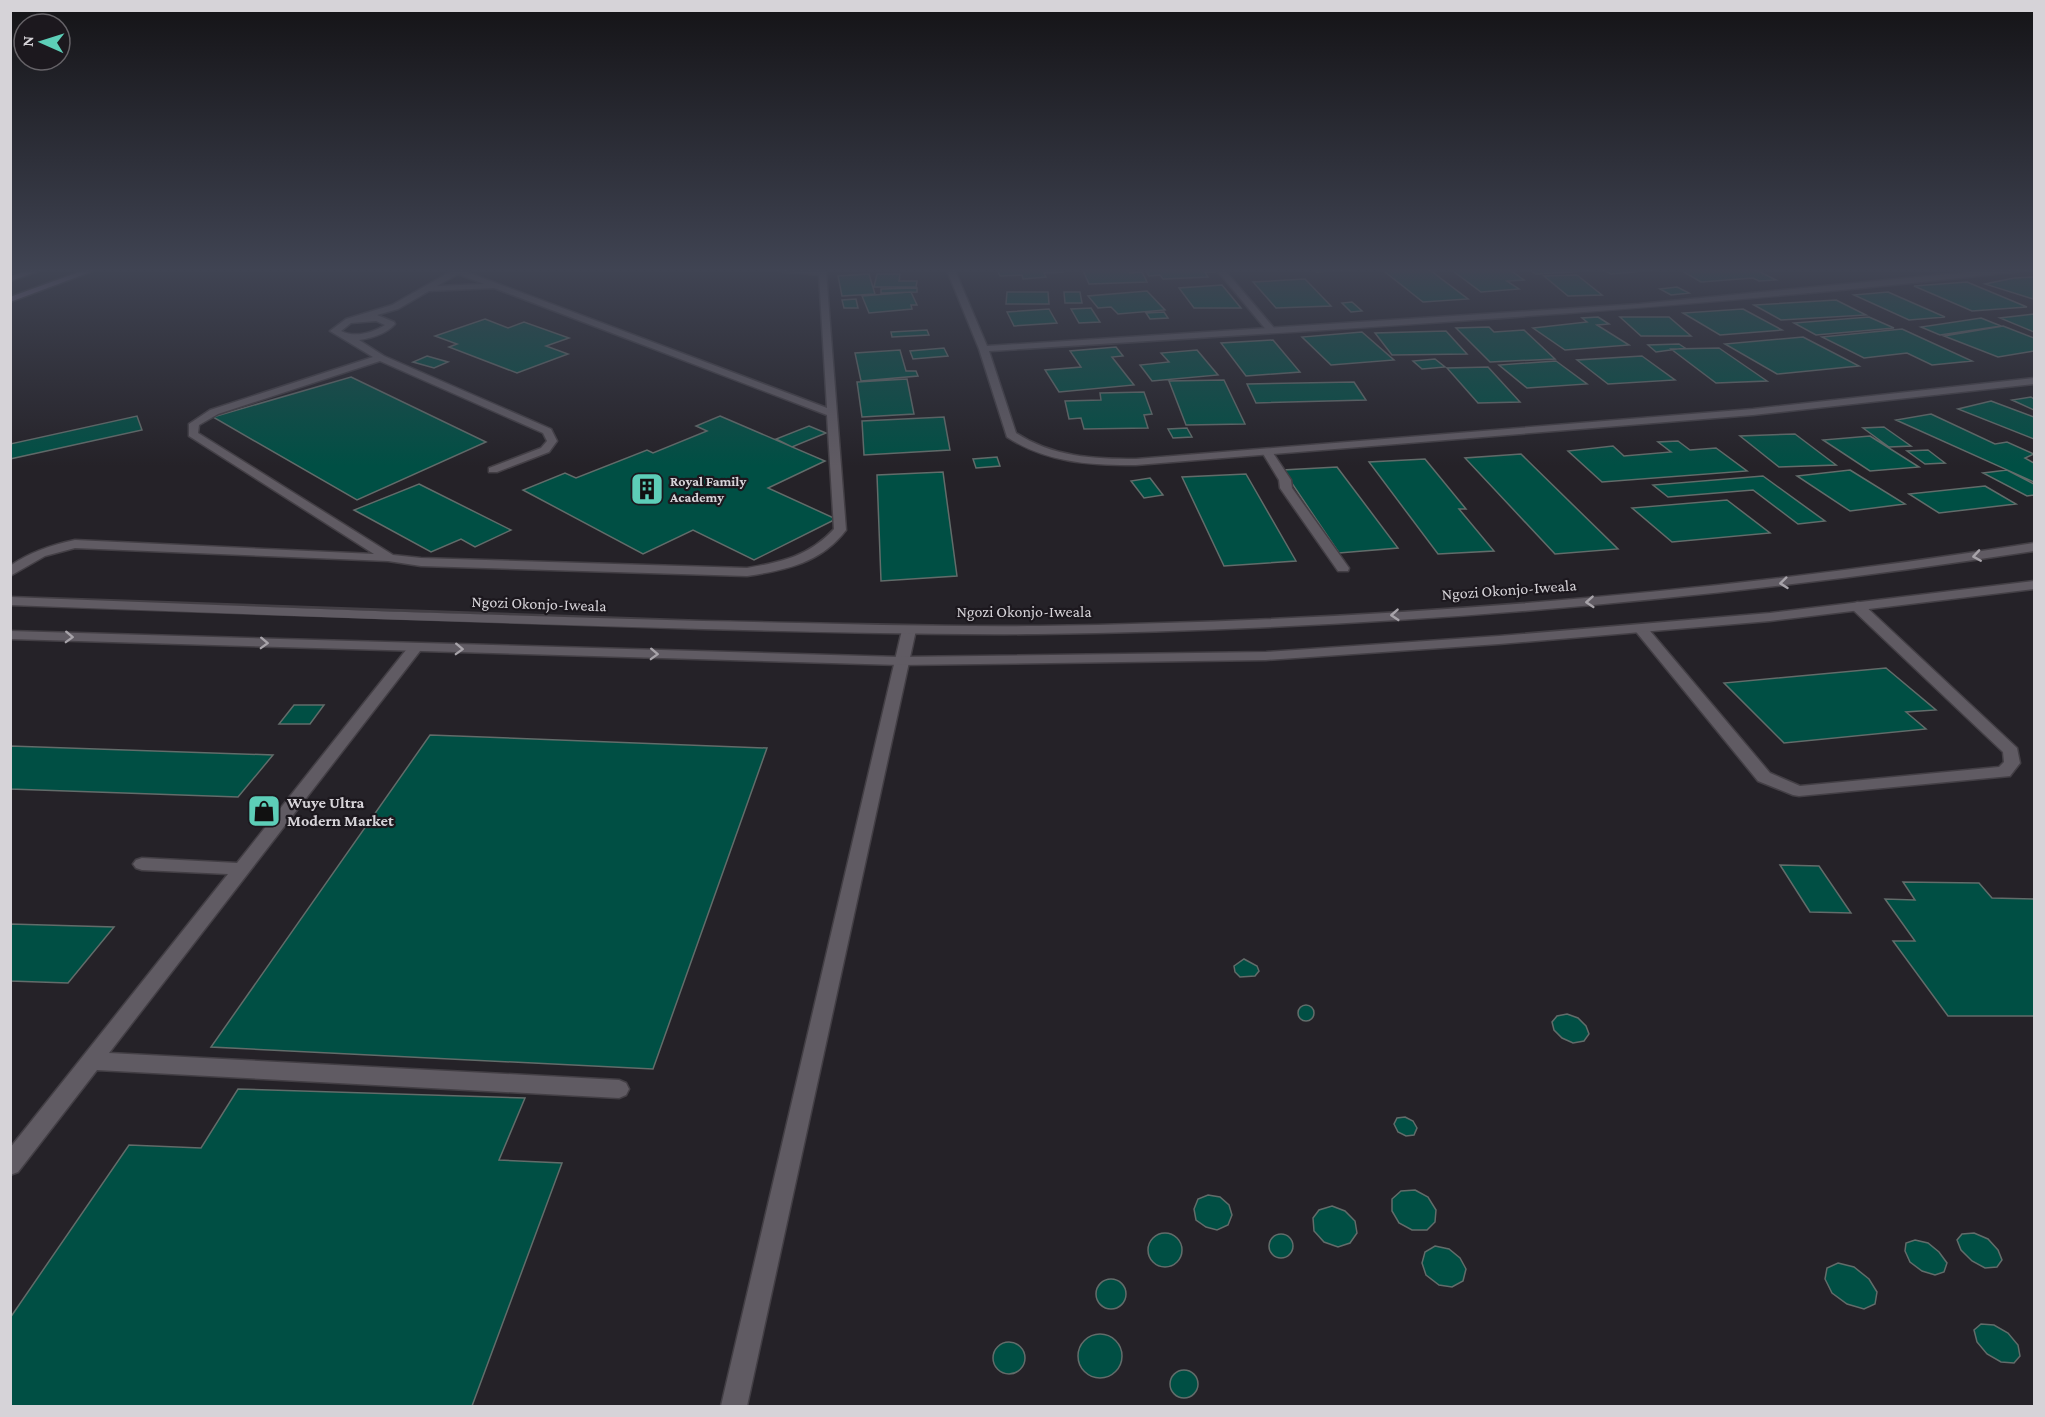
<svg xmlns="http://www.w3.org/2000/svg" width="2045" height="1417" font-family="'Crimson Pro',serif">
	<rect width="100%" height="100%" fill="#252228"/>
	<path fill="#004f44" stroke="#626c6a" stroke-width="1.5" d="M996 268H1060L1063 272 1044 273 1046 277 1023 279 1022 275 1000 276Z
		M1082 268H1128L1130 273 1142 272 1147 282 1089 284Z
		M1144 268H1212L1215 272H1205L1208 277 1163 279 1160 275 1149 276Z
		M1312 268H1364L1366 269 1317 272Z
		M1380 268H1427L1468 299 1423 302Z
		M1449 268H1507L1524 280 1507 281 1519 289 1481 292Z
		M1527 268H1585L1590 271 1536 274Z
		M1600 268H1664L1667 269 1611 274Z
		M1677 268H1752L1776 280 1759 281 1753 278 1701 282Z
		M869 274 875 294 842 296 838 276Z
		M877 274H900L899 281H917L916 287H874Z
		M1577 275 1602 295 1568 296 1544 276Z
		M2034 277 2033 299 1985 284 2014 278Z
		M1305 279 1331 306 1276 308 1253 282Z
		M1967 282 2027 307 1972 311 1914 286Z
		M1222 285 1241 308H1194L1179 288Z
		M1677 287 1689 293 1671 295 1660 289Z
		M917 288V292L881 293V289Z
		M1147 291 1165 310 1118 314 1111 307 1098 308 1088 296Z
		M911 292 917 305H911L912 309 869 313 862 296Z
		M1007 292H1048L1049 304H1006Z
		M1064 292H1080L1082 303H1065Z
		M1888 292 1945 317 1909 320 1854 295Z
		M856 299 858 308H844L842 300Z
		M1836 300 1866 315 1781 320 1754 305Z
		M1352 302 1362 311 1351 312 1342 303Z
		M1091 308 1100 322 1079 323 1071 309Z
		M1049 309 1057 323 1014 326 1007 312Z
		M1743 309 1782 330 1720 335 1683 313Z
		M1164 312 1168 318 1150 319 1146 313Z
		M2034 314V332L2000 318Z
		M1598 317 1609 324 1597 325 1629 345 1565 350 1533 328 1587 322 1582 318Z
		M1620 317H1669L1691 336H1641Z
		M1869 317 1894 328 1816 335 1794 323Z
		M1981 318 2001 326 1940 335 1921 327Z
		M485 319 508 328 524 322 569 338 546 346 568 354 517 373 449 347 457 344 435 336Z
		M2003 326 2034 338V351L1998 357 1944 336Z
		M1489 327 1494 332 1524 330 1555 359 1490 362 1456 328Z
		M1902 329 1972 361 1932 365 1907 353 1864 358 1822 337Z
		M927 330 929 335 892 337 891 332Z
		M1446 331 1467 354 1392 355 1375 333Z
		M1362 332 1394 360 1331 365 1302 337Z
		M1803 337 1859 366 1777 374 1725 344Z
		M1273 340 1300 372 1246 376 1221 343Z
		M1679 344 1685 348 1656 352 1648 345Z
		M1116 347 1123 356 1112 357 1134 385 1059 392 1045 370 1081 367 1070 351Z
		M944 348 948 356 913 359 910 351Z
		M1719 348 1767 381 1716 383 1671 349Z
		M900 350 906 371H916L918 376 861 381 855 353Z
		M1197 350 1218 375 1152 381 1140 365 1169 362 1161 353Z
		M427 356 448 362 434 368 413 362Z
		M1642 356 1675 380 1608 384 1577 360Z
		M1435 359 1445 367 1422 369 1413 361Z
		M1556 361 1587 384 1527 388 1499 365Z
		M1488 367 1520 402 1478 403 1447 368Z
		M351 377 486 442 357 500 213 417Z
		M907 379 914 414 862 417 857 382Z
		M1224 380 1245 424 1186 425 1169 381Z
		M1354 382 1366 400 1256 403 1247 384Z
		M1144 392 1152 414 1144 415 1148 428 1084 429 1081 418 1069 419 1065 401 1101 400 1100 393Z
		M2031 397 2034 399V410L2012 400Z
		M1991 401 2034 417V439L1958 409Z
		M1931 414 1995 444 2007 442 2034 454 2025 458 2034 463V482L1896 420Z
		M137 416 142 430 10 459V444Z
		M720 416 825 461 768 488 836 519 754 560 693 530 643 554 523 490 565 473 576 478 647 450 653 453 707 431 696 426Z
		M944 417 950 450 864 455 862 421Z
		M809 426 826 433 792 447 776 439Z
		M1884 427 1911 446 1889 447 1863 428Z
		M1187 428 1192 437 1173 438 1168 429Z
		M1795 434 1836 465 1779 467 1740 436Z
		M1870 436 1919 467 1870 471 1823 440Z
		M1678 441 1690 450 1716 448 1747 471 1602 482 1568 451 1613 446 1624 456 1671 452 1658 442Z
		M1928 450 1945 463 1925 464 1907 451Z
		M1521 454 1618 549 1555 554 1465 458Z
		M997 457 1000 466 976 468 973 459Z
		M1425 459 1466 509H1459L1494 551 1438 554 1369 462Z
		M1337 467 1398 548 1339 553 1283 470Z
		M1850 470 1905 504 1850 511 1797 476Z
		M2007 470 2034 484V495L2027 496 1983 473Z
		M943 472 957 576 881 581 877 475Z
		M1246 474 1296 561 1224 566 1182 477Z
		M1763 476 1825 521 1798 524 1753 490 1668 497 1653 485Z
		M1150 478 1163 495 1144 498 1131 481Z
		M419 484 511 530 475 547 461 539 431 552 354 510Z
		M1985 486 2016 504 1939 513 1909 494Z
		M1727 500 1770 533 1672 542 1632 508Z
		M1886 668 1936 710 1906 712 1926 729 1784 743 1724 683Z
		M294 705H324L310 724H279Z
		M430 735 767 748 653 1069 211 1047Z
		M10 746 273 755 238 797 10 789Z
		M1780 865 1819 866 1851 913 1810 912Z
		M1903 882 1979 883 1992 898 2034 899V1016H1948L1893 941H1915L1885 899 1915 900Z
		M10 924 114 927 68 983 10 981Z
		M1244 959 1257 966 1259 971 1255 976 1240 977 1235 972 1234 966Z
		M1298 1013a8 8 0 1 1 16 0a8 8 0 1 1-16 0Z
		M1567 1014 1578 1018 1586 1026 1589 1034 1584 1041 1573 1043 1562 1038 1554 1030 1552 1022 1557 1016Z
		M238 1089 525 1098 499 1160 562 1163 472 1406H10V1318L129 1145 201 1148Z
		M1405 1117 1413 1121 1417 1128 1414 1135 1406 1136 1398 1132 1394 1124 1397 1118Z
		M1415 1190 1428 1197 1436 1210 1435 1222 1427 1230H1412L1399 1223 1392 1211V1199L1401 1191Z
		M1208 1195 1220 1197 1229 1205 1232 1215 1228 1225 1217 1230 1206 1227 1196 1220 1194 1209 1198 1199Z
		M1332 1206 1345 1211 1355 1221 1357 1233 1350 1243 1338 1247 1324 1242 1314 1231 1313 1218 1319 1210Z
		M1974 1233 1988 1239 1998 1250 2002 1260 1997 1267 1985 1268 1972 1261 1961 1250 1957 1240 1962 1234Z
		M1148 1250a17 17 0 1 1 34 0a17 17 0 1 1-34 0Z
		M1269 1246a12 12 0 1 1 24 0a12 12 0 1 1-24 0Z
		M1915 1240 1928 1243 1939 1252 1947 1263 1944 1272 1935 1275 1922 1271 1910 1262 1905 1251 1906 1243Z
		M1435 1246 1449 1249 1460 1258 1466 1269 1463 1281 1452 1287 1439 1285 1426 1275 1422 1263 1425 1252Z
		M1838 1263 1854 1267 1869 1279 1877 1292 1875 1304 1864 1309 1847 1304 1832 1293 1825 1279 1827 1268Z
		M1096 1294a15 15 0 1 1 30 0a15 15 0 1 1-30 0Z
		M1981 1324 1994 1325 2008 1333 2018 1345 2020 1356 2014 1363 2001 1362 1987 1354 1977 1342 1974 1330Z
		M1078 1356a22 22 0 1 1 44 0a22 22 0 1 1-44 0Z
		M993 1358a16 16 0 1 1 32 0a16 16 0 1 1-32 0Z
		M1170 1384a14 14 0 1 1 28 0a14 14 0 1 1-28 0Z"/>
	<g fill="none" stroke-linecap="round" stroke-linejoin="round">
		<g stroke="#433f45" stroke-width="3">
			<path id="service" d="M457 268H467L464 271 827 408 819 275 766 270 762 268 816 269 826 272 846 530C821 563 786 570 747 576L421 566 388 561 75 548 45 556 10 576V566C30 552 51 545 75 540L374 554 189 436V424L210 410 373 357 330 331 346 319 392 305ZM458 274 484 284 437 286ZM494 288 827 415 834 529C809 556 782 562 747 568L421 558 393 555 198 433 199 425 218 414 380 361 543 433 547 441 541 448 489 468V472H497L549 452 557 441 551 429 384 356 359 340C372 338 386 334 395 324L394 322 377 315 398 309 429 291ZM376 321 385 325C372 333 355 338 341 331L351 323Z
				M1215 268H1223L1274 328V332H1268Z
				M1267 449 1271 450 1291 480 1292 488 1349 568 1348 571H1338L1280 488 1279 480 1262 452Z
				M1857 602 1862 603 2017 748 2020 763 2010 776 1799 796 1793 795 1758 781 1633 628 1635 625H1645L1770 773 1800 786 1999 767 2004 762 2003 752 1852 609 1850 606Z
				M415 644 422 648 420 651 109 1053 619 1080 626 1083 629 1089 626 1095 619 1098 97 1070 18 1172 10 1175V1148L228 874 142 870 136 868 133 864 136 860 142 858 237 863 410 645Z"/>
		</g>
		<g stroke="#433f45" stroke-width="3">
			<path id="minor" d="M946 268H954L987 346 1639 304 2011 268H2034L2031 270C1685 310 1337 329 989 351L1016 433C1053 457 1093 459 1136 459L1753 409 2034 378V384L1753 415 1136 465C1090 465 1047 463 1007 437L979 349Z
				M909 626 916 630 747 1406H721L902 630Z"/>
		</g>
		<g stroke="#433f45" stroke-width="3">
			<path id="tertiary" d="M2034 543V551C1705 602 1373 629 1039 634 927 635 815 632 703 629 472 623 241 614 10 605V597C241 606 472 615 703 621 815 623 927 627 1039 626 1373 621 1705 595 2034 543Z
				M2034 581V589L1770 621 1499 644 1266 660 900 665 10 639V631L900 657 1266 652 1499 636 1770 613Z"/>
		</g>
		<g stroke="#433f45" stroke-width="3">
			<path id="secondary" d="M36 268H48L10 281V276Z
				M90 268H101L10 302V297Z"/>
		</g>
		<use href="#service" fill="#605b63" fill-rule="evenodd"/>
		<use href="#minor" fill="#605b63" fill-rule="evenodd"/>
		<use href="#tertiary" fill="#605b63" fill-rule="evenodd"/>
		<use href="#secondary" fill="#7e6c8a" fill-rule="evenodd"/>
	</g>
	<defs><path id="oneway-chevron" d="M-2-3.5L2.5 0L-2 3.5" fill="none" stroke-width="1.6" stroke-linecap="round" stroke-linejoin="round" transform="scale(1.5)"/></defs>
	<g stroke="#a7a3a9">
		<use href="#oneway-chevron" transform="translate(1977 556) rotate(171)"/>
		<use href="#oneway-chevron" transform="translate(1784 583) rotate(174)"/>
		<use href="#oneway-chevron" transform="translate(1590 602) rotate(176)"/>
		<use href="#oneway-chevron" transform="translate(1395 615) rotate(176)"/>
		<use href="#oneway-chevron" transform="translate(69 637) rotate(2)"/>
		<use href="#oneway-chevron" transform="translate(264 643) rotate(2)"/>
		<use href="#oneway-chevron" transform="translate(459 649) rotate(2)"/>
		<use href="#oneway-chevron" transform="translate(654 654) rotate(2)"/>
	</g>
	<linearGradient id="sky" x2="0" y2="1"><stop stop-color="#141316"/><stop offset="0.58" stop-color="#404453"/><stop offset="1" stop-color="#404453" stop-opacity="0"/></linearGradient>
	<rect width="2045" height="466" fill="url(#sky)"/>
	<defs>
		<g id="building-square" transform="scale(1.725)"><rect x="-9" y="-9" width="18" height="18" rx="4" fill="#5dceb8" stroke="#1c181e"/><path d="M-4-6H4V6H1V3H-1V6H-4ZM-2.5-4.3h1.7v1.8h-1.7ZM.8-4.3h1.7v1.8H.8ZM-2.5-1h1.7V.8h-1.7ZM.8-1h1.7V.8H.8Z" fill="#111"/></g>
		<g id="shop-square" transform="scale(1.725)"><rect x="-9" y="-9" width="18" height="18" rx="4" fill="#5dceb8" stroke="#1c181e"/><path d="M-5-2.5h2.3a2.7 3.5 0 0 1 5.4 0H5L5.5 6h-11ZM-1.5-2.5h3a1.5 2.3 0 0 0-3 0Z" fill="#111"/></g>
	</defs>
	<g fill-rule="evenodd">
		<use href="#building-square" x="647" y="489"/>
		<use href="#shop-square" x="264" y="811"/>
	</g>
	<g text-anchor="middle" stroke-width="4.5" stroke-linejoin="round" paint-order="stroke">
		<g font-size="14" font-weight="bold" fill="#d6d3d8" stroke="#1c181e" text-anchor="start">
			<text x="670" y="486">Royal Family<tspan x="670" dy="16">Academy</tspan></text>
		</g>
		<g font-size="16" fill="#d6d3d8" stroke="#1c181e">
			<text transform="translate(1509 589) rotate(-4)" y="6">Ngozi Okonjo-Iweala</text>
			<text transform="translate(539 603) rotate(2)" y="6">Ngozi Okonjo-Iweala</text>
			<text x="1024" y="617">Ngozi Okonjo-Iweala</text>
		</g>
		<g font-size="16" font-weight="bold" fill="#d6d3d8" stroke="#1c181e" text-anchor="start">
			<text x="287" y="808">Wuye Ultra<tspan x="287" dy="18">Modern Market</tspan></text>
		</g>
	</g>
	<rect width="2045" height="1417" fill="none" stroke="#d6d3d8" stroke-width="24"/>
	<g transform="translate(42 42) rotate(273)"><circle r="28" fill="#1c181e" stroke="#666368" stroke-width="1.5"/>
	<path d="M0-4.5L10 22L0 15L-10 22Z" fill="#5dceb8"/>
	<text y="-9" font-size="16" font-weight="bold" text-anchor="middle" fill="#d6d3d8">N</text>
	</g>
</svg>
